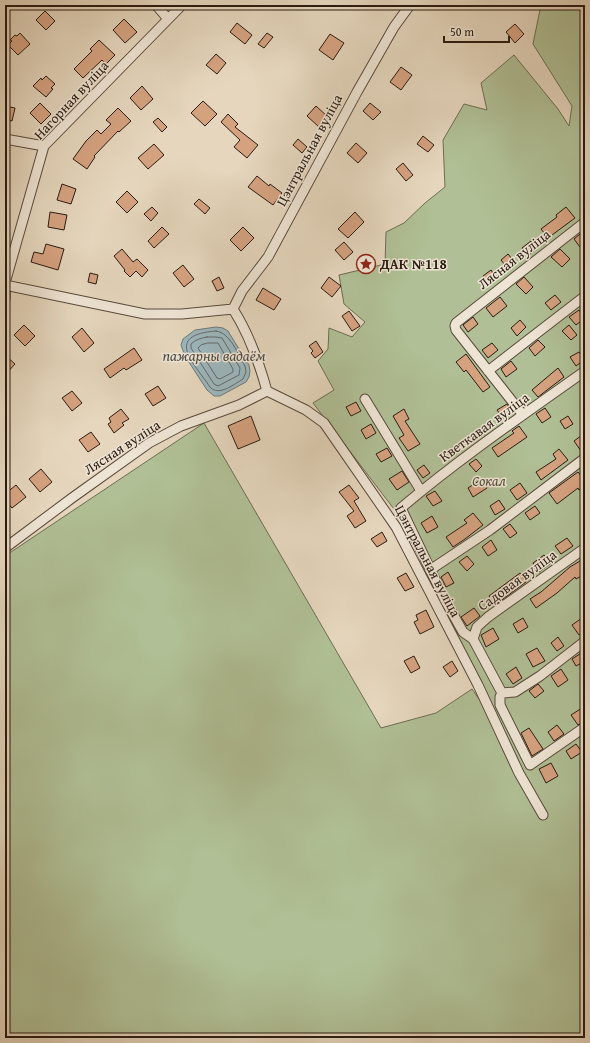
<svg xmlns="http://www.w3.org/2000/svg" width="590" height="1043" font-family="'Gentium Book Plus',serif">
	<rect width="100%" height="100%" fill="#e5d6bd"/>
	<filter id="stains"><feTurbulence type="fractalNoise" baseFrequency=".005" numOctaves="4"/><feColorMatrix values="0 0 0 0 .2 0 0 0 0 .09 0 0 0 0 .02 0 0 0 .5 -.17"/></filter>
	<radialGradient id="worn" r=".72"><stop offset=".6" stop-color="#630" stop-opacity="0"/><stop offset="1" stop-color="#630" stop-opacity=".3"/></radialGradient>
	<path fill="#b0bf95" stroke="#6d6d53" d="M541 5H585V1038H5V556L204 423 381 728 436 713 472 689 502 732 501 724 397 513 313 403 334 390 318 361 328 349 329 328 352 337 365 322 344 304 339 275 385 264 386 232 404 223 425 203 445 187 443 140 464 104 487 110 481 83 514 55 558 109 569 126 572 106 533 44Z"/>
	<path fill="#9cb6bc" stroke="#6e7878" d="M216 327 223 328 228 331 231 336 249 365 250 371 249 377 246 382 220 396H214L207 390 185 356 181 345 183 339 195 330Z"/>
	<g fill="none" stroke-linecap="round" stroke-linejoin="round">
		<path stroke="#636866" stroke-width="1" d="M216 331C231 333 238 355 245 366L246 372 243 379C234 384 219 397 210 387 193 362 164 335 216 331Z
			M207 337H216L222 338 240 368 239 375 218 386 214 384 191 348V344C195 340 201 338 207 337Z
			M208 343H218L233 369V372L220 379 217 378 198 348 201 345Z"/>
	</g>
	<path fill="#d5a280" stroke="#2a1b11" d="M45 11 55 21 46 30 36 20Z
		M124 19 137 32 125 43 113 30Z
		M237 23 252 35 245 44 230 32Z
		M515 24 524 34 515 43 506 32Z
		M20 33 30 44 18 55 8 45 12 41 10 40 15 35 17 36Z
		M267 33 273 37 264 48 258 44Z
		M330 34 344 43 333 60 319 50Z
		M99 40 115 55 106 64 102 60 83 78 74 69 92 51 90 49Z
		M216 54 226 63 217 74 206 65Z
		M401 67 412 75 401 90 390 82Z
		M46 76 55 84 51 88 53 89 46 97 33 86 41 78 42 80Z
		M142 86 153 99 141 110 130 98Z
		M203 101 217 114 205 126 191 113Z
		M40 103 51 114 41 124 30 113Z
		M370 103 381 112 373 120 363 111Z
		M5 106 15 108 12 121 5 119Z
		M316 106 328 117 319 127 307 116Z
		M118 108 131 121 119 132 118 131 94 156 95 157 87 169 73 159 86 141 97 130 101 134 111 124 106 120Z
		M228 114 238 124 235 127 258 145 247 158 234 147 240 140 221 122Z
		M158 118 167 127 162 132 153 122Z
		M423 136 434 145 428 152 417 144Z
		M298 139 307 147 302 153 293 145Z
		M356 143 367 153 358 163 347 153Z
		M154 144 164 155 148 169 138 158Z
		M403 163 413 175 406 181 396 169Z
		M257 176 269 186 270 184 282 193 273 205 248 187Z
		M62 184 76 189 71 204 57 200Z
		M127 191 138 202 127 213 116 202Z
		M199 199 210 208 205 214 194 204Z
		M152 207 158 213 151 221 144 214Z
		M566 207 575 218 548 238 541 229 557 217 556 215Z
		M50 212 67 215 64 230 48 227Z
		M355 212 364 222 348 238 338 229Z
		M162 227 169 234 154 248 148 241Z
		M243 227 254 238 241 251 230 240Z
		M585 230V243L580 247 574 239Z
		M531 241 537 248 528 256 522 248Z
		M344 242 353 252 344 260 335 250Z
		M46 244 64 249 58 270 31 262 34 252 43 254Z
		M122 249 133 262 137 259 148 270 142 277 136 271 130 277 124 271 125 270 114 256Z
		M560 249 570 259 562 267 551 257Z
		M508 254 516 264 509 270 501 260Z
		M183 265 194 279 184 287 173 273Z
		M491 270 497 279 489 285 483 276Z
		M90 273 98 275 96 284 88 282Z
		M219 277 224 288 217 291 212 281Z
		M329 277 341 286 332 297 321 288Z
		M524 277 533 287 526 294 516 284Z
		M263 288 281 299 274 310 256 300Z
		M555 295 561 302 551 310 545 303Z
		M500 297 507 306 493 317 486 308Z
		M579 310 585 318 576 325 569 317Z
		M349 311 360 326 352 331 342 316Z
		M473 317 478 324 468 332 463 325Z
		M520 320 526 327 517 336 511 328Z
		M24 325 35 336 25 346 14 335Z
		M569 325 577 335 571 340 562 331Z
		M82 328 94 343 84 352 72 337Z
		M538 340 545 347 535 356 529 348Z
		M316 341 323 352 315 358 311 353 313 351 309 346Z
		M492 343 498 350 488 358 482 350Z
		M134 348 142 360 126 370 124 368 110 378 104 369Z
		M579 352 584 360 576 366 570 357Z
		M466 354 490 387 483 392 466 370 464 372 456 362Z
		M5 355 15 364 5 375Z
		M511 361 517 369 506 377 501 369Z
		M558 368 564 377 538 397 532 390Z
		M158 386 166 398 153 406 145 394Z
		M72 391 82 403 72 411 62 398Z
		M356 402 361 411 351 416 346 407Z
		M507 404 513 412 503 418 497 410Z
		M545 408 551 417 542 423 536 414Z
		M121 409 129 419 122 423 124 425 114 433 108 424 111 422 109 418Z
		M404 409 409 419 405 421 420 444 408 451 399 438 404 435 393 416Z
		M251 416 260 440 238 449 228 426Z
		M568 416 573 424 565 429 560 421Z
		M371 424 376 433 366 439 361 430Z
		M519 426 527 437 498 457 492 448 514 433 512 431Z
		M91 432 100 444 88 452 79 440Z
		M585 433V448L581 451 574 441Z
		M387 448 392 456 381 462 376 454Z
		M559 449 568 460 541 480 536 472 556 459 553 454Z
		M476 459 482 466 476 472 469 464Z
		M424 465 430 473 423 478 417 470Z
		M41 469 52 482 40 492 29 479Z
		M402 471 409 482 397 490 389 479Z
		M578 472 585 481V486L579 490 578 488 557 504 549 493Z
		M482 479 487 488 473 497 468 488Z
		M520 483 527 493 517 500 510 490Z
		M16 485 26 497 12 508 5 500V494Z
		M349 485 359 498 354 501 366 521 355 528 347 516 354 511 339 492Z
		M435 491 442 501 433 506 426 496Z
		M499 500 505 509 495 515 490 506Z
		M535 506 540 513 530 520 525 513Z
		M473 513 483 525 465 539 453 547 446 537 467 523 464 520Z
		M432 516 438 527 427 533 421 523Z
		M510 524 517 533 510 538 503 529Z
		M382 532 387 541 377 547 371 539Z
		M567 538 573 546 561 554 555 546Z
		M491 540 497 550 488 556 482 547Z
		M544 555 551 563 539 572 533 563Z
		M467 556 474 564 467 571 459 562Z
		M580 561 585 569V574L576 579 575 577 557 593 536 608 530 599 541 592 570 567Z
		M448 572 454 583 446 587 441 577Z
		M406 573 414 587 405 591 397 578Z
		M520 573 526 582 495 605 489 596Z
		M474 608 480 616 467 626 461 617Z
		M426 610 434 627 420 634 414 622 418 620 416 615Z
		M523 618 528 627 518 633 513 624Z
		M582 618 585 622V631L579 635 572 625Z
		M493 628 499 639 486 647 481 635Z
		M558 637 564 646 557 651 551 643Z
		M537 648 545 661 533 667 526 654Z
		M583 652 585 656V661L576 666 572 659Z
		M414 656 420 668 411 673 404 661Z
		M452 661 458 671 450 677 443 667Z
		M516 667 522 678 513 684 506 674Z
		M561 669 568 680 558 687 551 676Z
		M538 684 544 691 535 698 529 691Z
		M585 706V721L578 725 571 715Z
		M557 725 564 734 554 741 548 732Z
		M529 728 543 749 532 756 521 733Z
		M576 744 582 752 571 759 566 751Z
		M551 763 558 776 546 783 539 769Z"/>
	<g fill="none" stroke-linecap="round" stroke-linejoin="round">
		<g stroke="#594a3c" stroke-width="11">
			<path id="street" d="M156 5 168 19
				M5 139 44 146
				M5 283 44 146 182 5
				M5 285 145 314H182L233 309C249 334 259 362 267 391L306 410 324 423 396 527 478 685 519 773 543 815
				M5 289V299
				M233 309 242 291 268 257 357 92 394 27 410 5
				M488 371 585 296
				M585 371C523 415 459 459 401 508L445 600 463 632 473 639 502 693 500 697V705L530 765 585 727
				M365 399 421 491
				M523 415 456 330 455 326 456 323 585 222
				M5 548 72 498 149 443 181 426 239 405 267 391
				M430 570 490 530 585 458
				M473 639 477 627 488 617 585 548
				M502 693 515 692 540 676 585 641"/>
		</g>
		<use href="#street" stroke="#eee4d4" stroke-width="9"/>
	</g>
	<defs>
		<g id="sight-ring" transform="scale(1)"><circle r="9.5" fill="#eee4d4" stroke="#8f2418" stroke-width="1.5"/><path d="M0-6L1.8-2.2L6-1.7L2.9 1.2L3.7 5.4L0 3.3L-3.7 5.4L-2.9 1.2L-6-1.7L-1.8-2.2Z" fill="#8f2418"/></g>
	</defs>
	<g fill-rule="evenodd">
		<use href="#sight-ring" x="366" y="264"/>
	</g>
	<g text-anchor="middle" stroke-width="3" stroke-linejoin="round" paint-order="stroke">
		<g font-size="14" fill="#2a1b11" stroke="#eee4d4">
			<text transform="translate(71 100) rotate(-47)" y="5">Нагорная вуліца</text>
			<text transform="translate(309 150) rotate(-62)" y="5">Цэнтральная вуліца</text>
			<text transform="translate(514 259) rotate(-38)" y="5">Лясная вуліца</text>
			<text transform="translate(484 427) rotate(-36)" y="5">Кветкавая вуліца</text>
			<text transform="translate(122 447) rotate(-33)" y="5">Лясная вуліца</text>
			<text transform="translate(428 561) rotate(62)" y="5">Цэнтральная вуліца</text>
			<text transform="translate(517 580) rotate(-36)" y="5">Садовая вуліца</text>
		</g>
		<g font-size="14" font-weight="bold" fill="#2a1b11" stroke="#eee4d4" text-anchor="start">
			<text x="380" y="269">ДАК №118</text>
		</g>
		<g font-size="14" font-style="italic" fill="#524c39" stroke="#eee4d4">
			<text x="489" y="486">Сокал</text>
		</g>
		<g font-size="15" font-style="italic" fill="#4c4a44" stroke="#eee4d4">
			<text x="214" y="361">пажарны вадаём</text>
		</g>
	</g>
	<rect width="590" height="1043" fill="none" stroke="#e5d6bd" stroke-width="20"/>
	<rect x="6" y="6" width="578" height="1031" fill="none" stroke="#2a1b11" stroke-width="2"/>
	<rect x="10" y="10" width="570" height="1023" fill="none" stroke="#2a1b11"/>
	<path d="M444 36v6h65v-6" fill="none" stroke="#2a1b11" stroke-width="2"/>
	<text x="450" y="36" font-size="12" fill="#2a1b11" stroke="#eee4d4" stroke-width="3" paint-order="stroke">50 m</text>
	<rect width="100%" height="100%" filter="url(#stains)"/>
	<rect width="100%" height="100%" fill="url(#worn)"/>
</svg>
